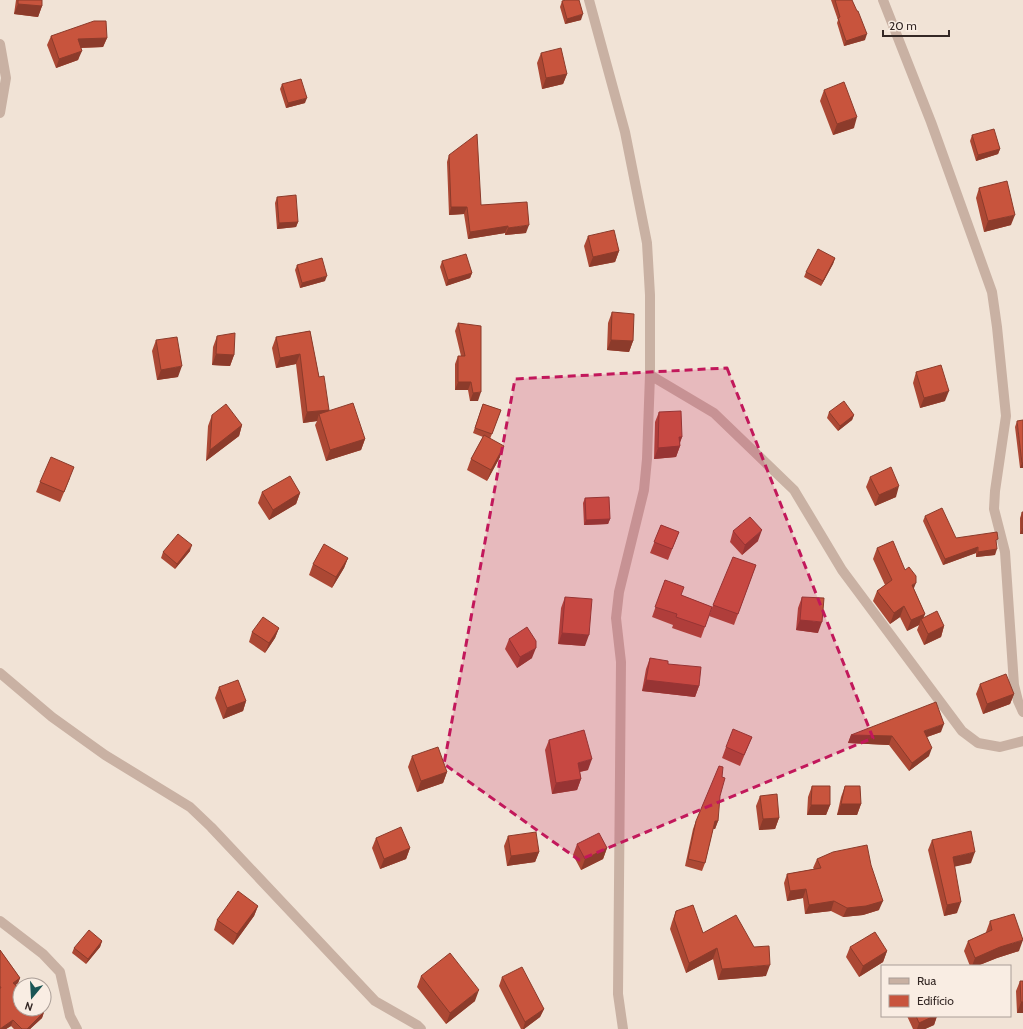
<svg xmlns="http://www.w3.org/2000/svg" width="1023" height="1029" font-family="Cabin,sans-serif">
	<rect width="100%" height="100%" fill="#f1e3d6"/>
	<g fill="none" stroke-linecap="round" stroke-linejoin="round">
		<path stroke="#c9b1a3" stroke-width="10" d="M589 0 625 132 647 243 650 295V375L647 459 644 490 619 592 616 618 621 662 618 994 623 1029
			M883 0 931 122 992 292 997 327 1006 416 995 491 994 509 1005 552 1014 685 1018 701 1023 712
			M0 44 6 78 0 113
			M650 375 714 413 794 490 842 570 962 731 978 743 1000 747 1023 741
			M0 673 52 717 105 755 190 807 211 827 375 1001 417 1025 421 1029
			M0 921 43 954 60 972 70 1016 77 1029"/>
	</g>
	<path fill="#ac4834" d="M16 0H42V6L38 17 14 14Z
		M831 0H852L865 40 844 46 837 23 838 20Z
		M562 1 581 20 565 24 560 7Z
		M51 36 107 38 103 47 81 48 78 60 56 68 47 45Z
		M541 53 567 74 563 84 542 89 537 63Z
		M282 84 305 103 286 108 280 89Z
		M824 90 854 128 833 135 820 101Z
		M972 135 1000 149 998 154 976 161 970 141Z
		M449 155 481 205 526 233 505 235V233L468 239 464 214 449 215 447 162Z
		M979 188 1011 225 984 232 976 198Z
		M277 197 298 222 296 227 277 229 275 203Z
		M588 236 619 251 615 262 589 267 584 246Z
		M835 258 833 264 821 286 804 277 806 272Z
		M442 261 472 273 470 278 446 286 440 267Z
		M297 265 325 281 300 288 295 270Z
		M612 312 633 341 629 352 607 350 608 323Z
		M458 323 478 401H470L468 390H455V364L458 356H461L455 331Z
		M310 331 319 377 329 411 365 439 361 450 326 461 315 425 317 421 303 423 296 364 276 368 272 348 276 337Z
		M217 336 234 355 230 366 212 365 213 347Z
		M156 340 178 377 157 380 152 351Z
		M916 372 945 401 920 408 913 383Z
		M483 404 501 410 490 439 500 457 487 481 467 470 471 459 483 437 473 433Z
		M659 412 682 437 680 443V446L676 457 654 459 655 422Z
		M829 412 854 415 852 420 838 431 827 418Z
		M212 415 242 425 239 436 206 461 208 426Z
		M1017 421 1023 468H1020L1015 427Z
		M870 477 896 497 875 506 866 487Z
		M70 478 60 502 36 492 40 482Z
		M262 492 300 493 296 504 269 520 258 503Z
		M585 498 610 519 608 524 584 525 583 503Z
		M1022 512H1023V534H1020V518Z
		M925 516 956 538 996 545 995 555 976 557V553L943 565 923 521Z
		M661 525 679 532 668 560 650 553Z
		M733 531 758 541 742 555 730 542Z
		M877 548 914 589 925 614 923 618 944 626 941 637 924 645 917 630 919 625 907 631 900 617 890 624 873 601 877 591 885 585 873 559Z
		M190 551 175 569 161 558 163 552Z
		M348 558 344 568 332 588 309 575 313 564Z
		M756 565 734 625 709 616 713 605Z
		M665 580 681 595 712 607 701 638 672 628 673 625 652 617Z
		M565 597 585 646 558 644 561 608Z
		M802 597 818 633 796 630 798 608Z
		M279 628 275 638 265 653 249 642 252 632Z
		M509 639 532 658 517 668 505 649Z
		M650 658 668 664 699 686 695 697 642 691 646 669Z
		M980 684 1014 694 1010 704 983 714 976 694Z
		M219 687 246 701 243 711 223 719 215 698Z
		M941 732 927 737 929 756 909 771 889 745 848 743 851 735Z
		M752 737 740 766 722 758 726 747Z
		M549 740 588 770 580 772 581 779 577 790 552 794 545 750Z
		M412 756 447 772 443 783 417 792 408 767Z
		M812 786 830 805 826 815H807L808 797Z
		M845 786 861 804 857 815H837L841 797Z
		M760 796 779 818 775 829 759 830 756 806Z
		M696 821H718L715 829H713L705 863 702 871 685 866 693 829Z
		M508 836 539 852 535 862 507 866 504 846Z
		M376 838 410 848 406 859 380 869 372 848Z
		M932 840 971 863 955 866 957 913 944 916 928 850Z
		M577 844 607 848 603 859 581 870 573 855Z
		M817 859 879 910 863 915 843 917 831 911 805 914 803 898 787 901 784 883 787 874 814 869 813 868Z
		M258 906 254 916 233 945 214 930 217 920Z
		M676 911 703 933 766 976 718 980 713 959 686 973 670 929 672 922Z
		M990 921 1019 951 997 958 977 966H970L964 951 968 941 986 933V932Z
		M102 941 100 947 86 964 72 953 74 948Z
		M850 947 887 951 883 962 859 977 846 957Z
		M0 950 20 978 18 983 16 985 44 1012 42 1018 30 1029H14L11 1026 6 1029H0Z
		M421 976 475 1001 446 1024 417 987Z
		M502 977 544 1009 540 1017 524 1029H521L499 986Z
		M1020 981H1023V1013H1017L1016 991Z
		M907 1016H937L934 1025 925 1029H913Z"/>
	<path fill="#8c3b2b" d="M18 4 42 6 38 17 14 14Z
		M583 14 581 20 565 24 567 19Z
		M867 34 865 40 844 46 846 41Z
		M107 38 103 47 74 48 78 39Z
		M82 51 78 60 56 68 59 59Z
		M567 74 563 84 542 89 546 78Z
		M307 98 305 103 286 108 288 103Z
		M857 117 854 128 833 135 837 124Z
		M1000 149 998 154 976 161 978 155Z
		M451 207H467L464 214 449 215Z
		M1015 215 1011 225 984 232 988 221Z
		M298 222 296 227 277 229 279 223Z
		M529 225 526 233 505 235 508 228Z
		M508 226 505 233 468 239 470 232Z
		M619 251 615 262 589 267 593 257Z
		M835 258 833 264 821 286 823 281Z
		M472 273 470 278 446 286 448 280Z
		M327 276 325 281 300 288 302 283Z
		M611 340 633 341 629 352 607 350Z
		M216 354 234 355 230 366 212 365Z
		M300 354 296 364 276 368 280 358Z
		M182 366 178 377 157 380 161 370Z
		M458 382H471L468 390H455Z
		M949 391 945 401 920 408 924 398Z
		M481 392 478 401H470L473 393Z
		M329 410 326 420 319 414 317 421 303 423 307 412Z
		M854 415 852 420 838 431 840 426Z
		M242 425 239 436 206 461 210 450Z
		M679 437H682L678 447 680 446 676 457 654 459 658 448Z
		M365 439 361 450 326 461 330 450Z
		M504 446 500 457 487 481 491 470Z
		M1022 463H1023V468H1020Z
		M899 486 896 497 875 506 879 495Z
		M300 493 296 504 269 520 273 510Z
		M610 519 608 524 584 525 586 520Z
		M1022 529H1023V534H1020Z
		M762 530 758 541 742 555 745 545Z
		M192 545 190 551 175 569 177 564Z
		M978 547 976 553 943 565 945 559Z
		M997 549 995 555 976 557 978 552Z
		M348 558 344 568 332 588 336 577Z
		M916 583 912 593V585Z
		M904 606 900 617 890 624 894 613Z
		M925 614 922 621 921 619 919 625 907 631 911 620Z
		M800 620 822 622 818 633 796 630Z
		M944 626 941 637 924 645 928 634Z
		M279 628 275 638 265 653 269 643Z
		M562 633 589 635 585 646 558 644Z
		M536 648 532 658 517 668 520 657Z
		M646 680 699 686 695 697 642 691Z
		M1014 694 1010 704 983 714 987 704Z
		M246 701 243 711 223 719 227 708Z
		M944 724 941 732 921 739 924 731Z
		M851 735 892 736 889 745 848 743Z
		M932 748 929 756 909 771 912 763Z
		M592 759 588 770 574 773 578 763Z
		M447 772 443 783 417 792 421 781Z
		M581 779 577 790 552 794 556 783Z
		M841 804H861L857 815H837Z
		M811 805H830L826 815H807Z
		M779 818 775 829 759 830 763 819Z
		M715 821H718L715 829 712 828Z
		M410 848 406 859 380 869 384 859Z
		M607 848 603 859 581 870 585 859Z
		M539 852 535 862 507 866 511 856Z
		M975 852 971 863 949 868 953 857Z
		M806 889 803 898 787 901 790 891Z
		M834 901 831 911 805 914 809 905Z
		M883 901 879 910 863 915 843 917 847 908Z
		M961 902 957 913 944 916 947 905Z
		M258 906 254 916 233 945 237 934Z
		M1023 940 1019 951 997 958 977 966H972L975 958 1000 947Z
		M102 941 100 947 86 964 88 959Z
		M717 948 713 959 686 973 689 963Z
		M887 951 883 962 859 977 863 966Z
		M770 965 766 976 718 980 722 969Z
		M20 978 18 983 11 988 13 983Z
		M479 990 475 1001 446 1024 450 1013Z
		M1021 1002H1023V1013H1017Z
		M544 1009 540 1017 524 1029H523L525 1022Z
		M44 1012 42 1018 30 1029H27Z
		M934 1016H937L934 1025 925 1029H917L919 1023Z
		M13 1020 11 1026 6 1029H0Z"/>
	<path fill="#c8543d" stroke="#8c3b2b" d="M18 0H42V6L18 4Z
		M566 0H579L583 14 567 19 562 1Z
		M835 0H852L857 11H858L867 34 846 41 838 18 840 17Z
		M94 21H106L107 38 78 39 82 51 59 59 51 36Z
		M561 48 567 74 546 78 541 53Z
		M301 79 307 98 288 103 282 84Z
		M844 82 857 117 837 124 824 90Z
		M994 129 1000 149 978 155 972 135Z
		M477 134 481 205 527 202 529 225 508 228V226L470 232 467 207H451L449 155Z
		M1007 181 1015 215 988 221 979 188Z
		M296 195 298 222 279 223 277 197Z
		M614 230 619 251 593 257 588 236Z
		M818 249 835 258 823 281 806 272Z
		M466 254 472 273 448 280 442 261Z
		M322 258 327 276 302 283 297 265Z
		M612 312 634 314 633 341 611 340Z
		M458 323 481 326V392L473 393 471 382H458V356H465Z
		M310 331 319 377 324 376 329 410 307 412 300 354 280 358 276 337Z
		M235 333 234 355 216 354 217 336Z
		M177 337 182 366 161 370 156 340Z
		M941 365 949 391 924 398 916 372Z
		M844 401 854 415 840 426 829 412Z
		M353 403 365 439 330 450 319 414Z
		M226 404 242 425 210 450 212 415Z
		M483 404 501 410 492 434 475 428Z
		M681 411 682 437H679L680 446 658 448 659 412Z
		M1023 420V463H1022L1017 421Z
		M484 435 504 446 491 470 471 459Z
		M51 457 74 467 64 492 40 482Z
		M891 467 899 486 879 495 870 477Z
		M290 476 300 493 273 510 262 492Z
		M609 497 610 519 586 520 585 498Z
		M942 508 956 538 997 532 998 539 996 540 997 549 978 552V547L945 559 925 516Z
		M1022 512H1023V529H1022Z
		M750 517 762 530 745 545 733 531Z
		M661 525 679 532 672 549 654 542Z
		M178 534 192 545 177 564 163 552Z
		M893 541 905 570 909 567 916 576V583L912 585 925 614 911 620 904 606 894 613 877 591 892 580 877 548Z
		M324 544 348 558 336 577 313 564Z
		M733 557 756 565 738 614 713 605Z
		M665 580 684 587 681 595 712 607 705 627 676 617 677 614 655 607Z
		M565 597 592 599 589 635 562 633Z
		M802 597 824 598 822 622 800 620Z
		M937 611 944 626 928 634 921 619Z
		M263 617 279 628 269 643 252 632Z
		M527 627 536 641V648L520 657 509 639Z
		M650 658 668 661V664L701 667 699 686 646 680Z
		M1006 674 1014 694 987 704 980 684Z
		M238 680 246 701 227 708 219 687Z
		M936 702 944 724 924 731 932 748 912 763 892 736 851 735Z
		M733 729 752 737 744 755 726 747Z
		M584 730 592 759 578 763 581 779 556 783 549 740Z
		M438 747 447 772 421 781 412 756Z
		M719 766 723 767 722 777 725 778 720 796 718 821H715L705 863 688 859 696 821Z
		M812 786H830V805H811Z
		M845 786H860L861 804H841Z
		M777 794 779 818 763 819 760 796Z
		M401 827 410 848 384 859 376 838Z
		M971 831 975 852 953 857 961 902 947 905 932 840Z
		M536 832 539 852 511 856 508 836Z
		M599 833 607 848 585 859 577 844Z
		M867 845 871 865 883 901 866 906 847 908 834 901 809 905 806 889 790 891 787 874 821 868 817 859 833 852Z
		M238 891 258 906 237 934 217 920Z
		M693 905 703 933 736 915 754 947 769 946 770 965 722 969 717 948 689 963 674 919 676 911Z
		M1014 914 1023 940 1000 947 975 958 968 941 992 930 990 921Z
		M89 930 102 941 88 959 74 948Z
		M875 932 887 951 863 966 850 947Z
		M0 950 20 978 13 983 20 989V1009H40L44 1012 27 1029H22L13 1020 0 1029V988H1L0 986Z
		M450 953 479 990 450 1013 421 976Z
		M522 967 544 1009 525 1022 502 977Z
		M1020 981H1023V1002H1021Z
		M916 1016H934L919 1023Z"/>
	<path fill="#c2185b" fill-opacity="0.2" stroke="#c2185b" stroke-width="3" stroke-dasharray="8 5" stroke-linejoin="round" d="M727 368 873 738 579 860 444 764 515 379Z"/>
	<rect x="881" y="965" width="130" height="52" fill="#f9ede3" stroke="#aa9e97"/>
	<rect x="889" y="978" width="20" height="6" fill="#c9b1a3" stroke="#aa9e97"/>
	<text x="917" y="985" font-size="12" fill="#342825">Rua</text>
	<rect x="889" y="995" width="20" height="12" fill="#c8543d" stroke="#aa9e97"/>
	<text x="917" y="1005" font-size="12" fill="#342825">Edifício</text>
	<g transform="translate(32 997) rotate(198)"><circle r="19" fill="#f9ede3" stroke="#aa9e97"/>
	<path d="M0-3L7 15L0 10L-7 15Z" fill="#1a5555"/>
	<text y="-6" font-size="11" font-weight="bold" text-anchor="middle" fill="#342825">N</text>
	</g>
	<path d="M883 30v6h66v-6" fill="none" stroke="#342825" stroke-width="2"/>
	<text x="889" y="30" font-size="12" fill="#342825" stroke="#f9ede3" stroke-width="3" paint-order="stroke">20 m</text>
</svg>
